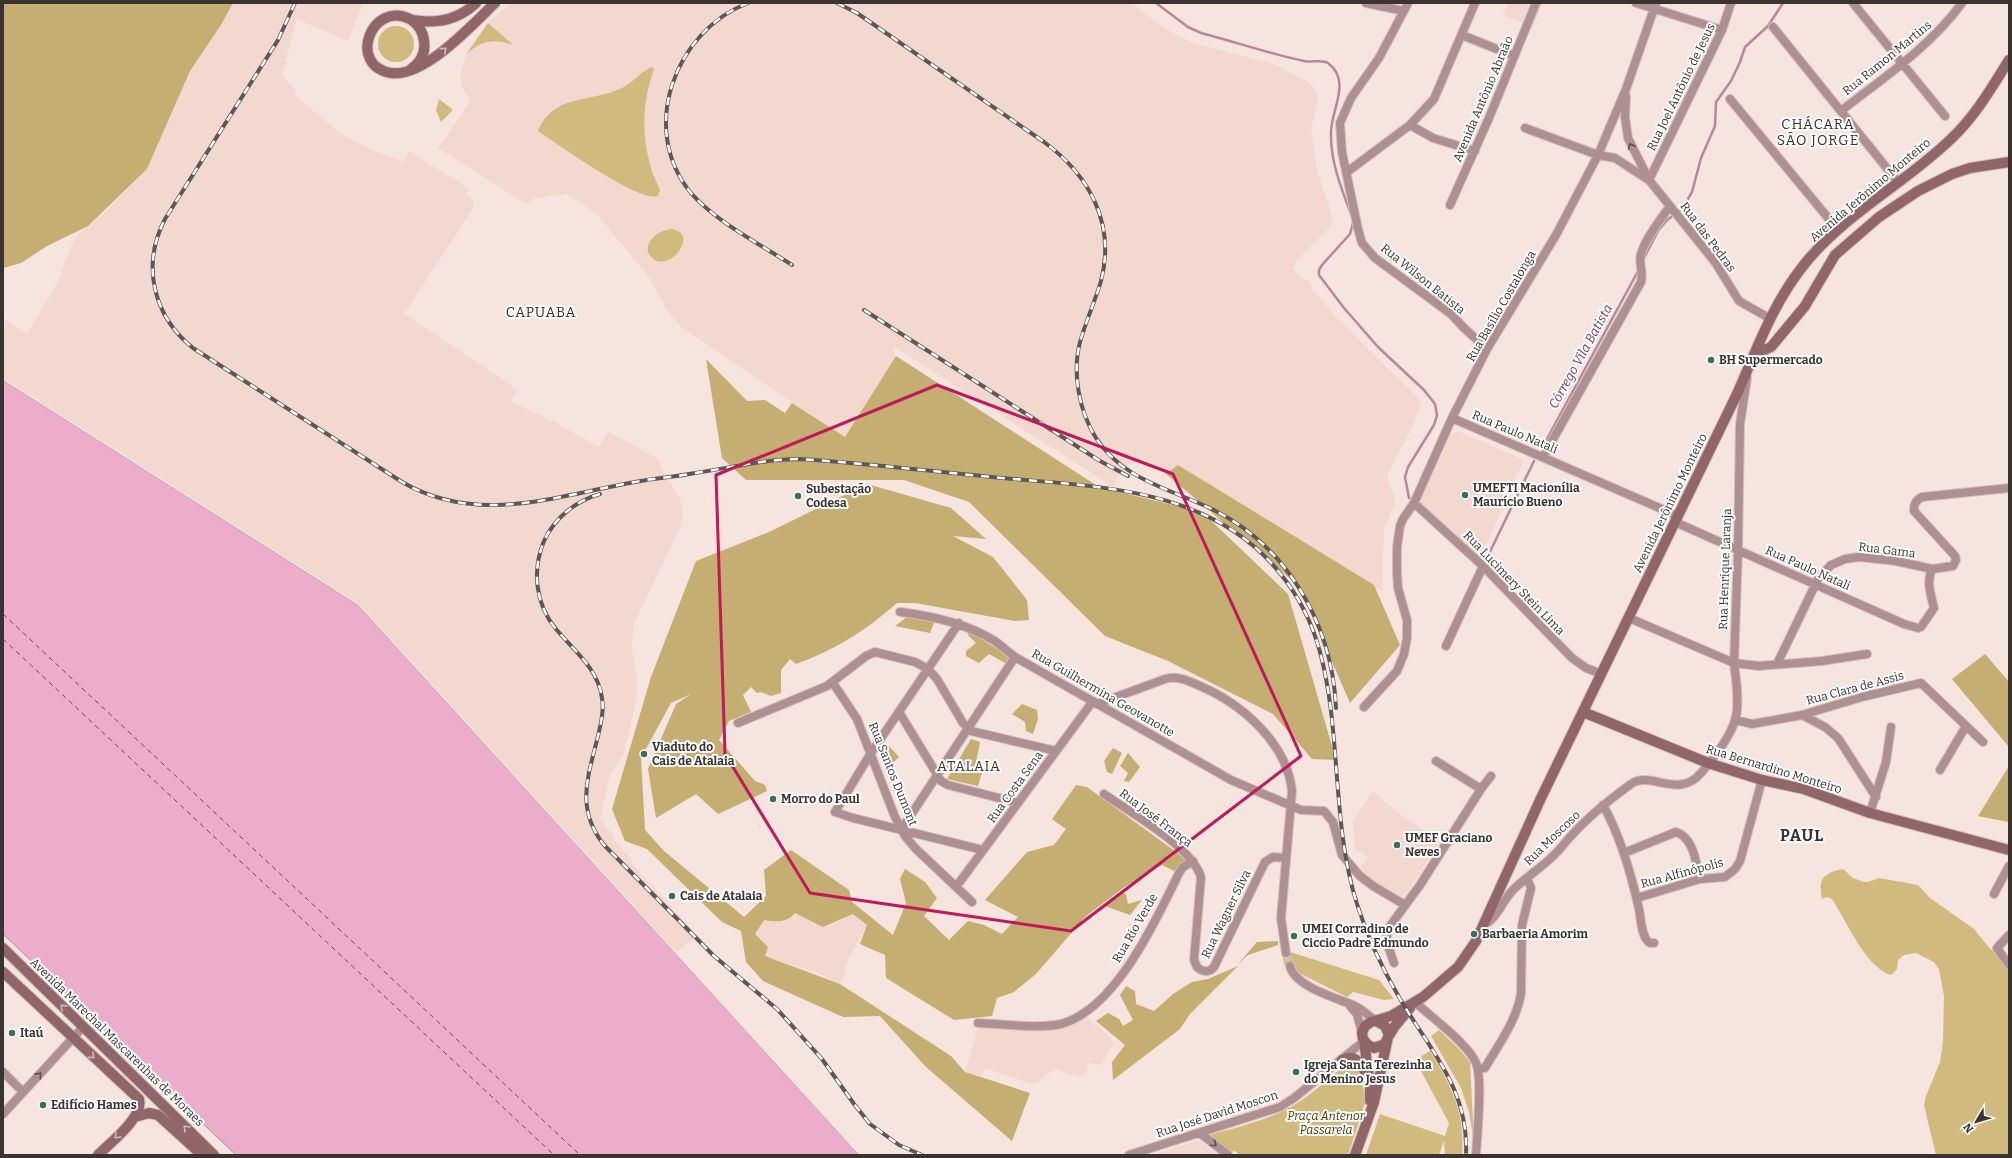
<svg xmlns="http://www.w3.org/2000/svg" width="2012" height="1158" font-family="Bitter,serif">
	<rect width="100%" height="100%" fill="#f6e4de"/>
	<path fill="#f2d8cf" d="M233 3H363L348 41 297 19 285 62 287 63 282 75 296 91 294 93 305 104 341 134 370 149 404 162 409 151 469 189 466 195 473 200 474 207 404 314 518 390 511 401 554 422 599 447 608 431 658 459 664 474 680 499 683 512 681 525 633 626 632 650 637 679V697L624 752 609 778 600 820 615 837 613 839 633 861 631 863 697 935 675 954 358 605 3 380V318L27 334 58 282 71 246 76 237 106 211 147 169 190 71 221 25Z
		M511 3H1131L1163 27 1182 38 1194 43 1276 65 1308 82 1315 89 1318 97 1317 106 1311 128 1317 170 1333 218 1329 228 1296 261 1293 270 1310 283 1313 291 1337 318 1416 396 1421 404 1413 426 1388 473 1387 480 1394 495 1395 503 1384 529 1382 591 1178 465 1166 474 1144 459 1122 468 1113 487 895 347 892 350 896 356 845 437 772 389 679 325 666 308 649 277 597 214 567 194 535 198 526 204 438 148 471 101 463 89 460 75 468 50 488 23Z
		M1508 3H1543L1533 27 1503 15Z
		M1455 432H1460L1524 460 1480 559 1419 502 1450 435Z
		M1373 791 1397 812 1440 842 1403 899 1367 877 1361 867 1368 857 1355 848 1353 822Z
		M797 911 823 927H829L853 914 867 925 844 967 846 972 840 984 818 973 764 956 755 934 765 918 777 922 790 919Z
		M1088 1016 1094 1026 1097 1024 1114 1043 1101 1065 1088 1063 1087 1072 1083 1076H1077L1056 1069 1045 1075 1039 1082 1031 1084 985 1068 981 1077 965 1072 978 1028 1052 1031 1071 1026Z
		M1199 1140 1218 1155H1152Z"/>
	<path fill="#d0ba7d" d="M488 23 513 45C495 38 479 41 466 55Z
		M378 44a18 18 0 1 1 36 0a18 18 0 1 1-36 0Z
		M652 67 654 69C643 99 641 133 650 164 652 174 657 182 660 190L658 196C639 203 558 144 538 131 554 93 591 103 622 88 633 83 641 71 652 67Z
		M439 99 453 110 441 122 436 110Z
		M671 229C704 233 662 282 648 252 646 239 659 231 671 229Z
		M1843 869 1853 878 1864 882H1868L1879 878 1918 885 1930 898 1974 929 1990 949 1999 954 2009 964V1155H1936L1924 1105 1926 1096 1940 1062 1943 1042 1944 996 1939 969 1934 962 1916 953 1904 955 1898 960 1897 969 1891 975C1866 968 1846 920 1832 899L1827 897 1822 899C1818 879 1823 873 1843 869Z
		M1290 952 1379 980 1394 999 1384 1000 1353 992 1347 997 1299 973 1294 965 1285 967 1282 955Z
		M1439 1030 1460 1050 1470 1062 1474 1143 1469 1112 1461 1088 1431 1036Z
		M1430 1051C1452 1087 1465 1112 1462 1155H1445L1444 1141 1439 1155H1366L1380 1114 1445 1136 1449 1123 1415 1060Z
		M1347 1063H1353L1358 1068 1366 1100 1348 1155H1240L1235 1151 1229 1153 1209 1135C1239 1127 1273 1119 1299 1102 1316 1091 1331 1076 1347 1063Z"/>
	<path fill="#c4ae71" d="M3 3H233L221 25 190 71 147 169 88 226 47 246 21 263 3 268Z
		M896 356 1099 487 1202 512 1288 594 1336 760 1312 759 1273 714 1168 661 1105 636 969 502 904 480H746L722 458 706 359 747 401 765 400 785 413 792 403 845 437Z
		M1178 465 1374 585 1400 645 1350 703 1299 586 1166 474Z
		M867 484 951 508 986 539 953 536 993 557 1027 600 1029 620 1015 621 915 603H897C865 631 835 650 796 664L790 659 781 670V693L771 696 761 692 757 693 751 687 743 695 751 712 729 721 719 740 755 781 765 785 767 791 718 814 696 794 656 818 648 769 676 704 691 694 671 703 641 758 645 830 664 851 744 917 766 896 764 870 791 850 849 890 852 902 893 935 906 903 900 879 905 869 925 882 937 898 924 916 949 940 968 921 984 925 1002 934 1018 917 985 900 1027 852 1054 845 1066 829 1052 819 1076 785 1087 787 1187 860 1174 871 1162 865 1123 888 1086 916 1036 974 1014 992 997 998 992 1016 954 1020 886 978 885 955 860 944 867 925 853 914 823 927 795 913C787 923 776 922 764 920L755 934 768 947 765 956 840 984 951 1056 965 1072 1030 1093 1012 1141 926 1067 880 1016 843 1017 763 981 746 962 741 931 722 922 647 849 625 841 612 809 651 677 696 561 769 532Z
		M907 617 935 621 930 633 895 626Z
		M967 630 1010 657 1007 664 989 654 979 663 966 656V651L976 643 968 635Z
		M1985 654 2009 682V747L1952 679Z
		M1022 704 1037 710 1038 719 1033 734 1026 731 1025 722 1012 714Z
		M971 739 980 742 976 762 983 769 978 786 947 779Z
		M888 745 899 757 887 768 880 757Z
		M1113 748 1122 753 1112 774 1107 772 1104 761Z
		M1128 753 1140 767 1129 782 1124 781 1128 773 1120 766Z
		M2009 766V822L1977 816H1978Z
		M1123 893 1126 894 1128 904 1142 900 1130 915 1105 906Z
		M1278 941V945L1248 955 1238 964 1257 942Z
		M1238 966 1190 1014 1180 1029 1113 1080 1112 1062 1125 1045 1096 1021 1108 1013 1119 1019 1123 1026 1133 1020 1120 995 1126 986 1135 991 1136 1004 1154 1011 1173 994 1192 982 1208 979Z"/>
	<path fill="#ecadca" stroke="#b7889c" d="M3 380 358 605 859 1155H236L3 934Z"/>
	<path fill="#f6e4de" d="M3 378 359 604 861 1155H859L358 605 3 380Z"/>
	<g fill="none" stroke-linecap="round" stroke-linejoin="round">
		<path stroke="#b7889c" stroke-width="2.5" d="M1156 3 1188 27 1201 33C1236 42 1270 54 1304 61 1312 63 1321 59 1328 63 1352 81 1331 110 1331 132 1330 160 1341 188 1351 214
			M1353 223 1350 234 1322 265 1319 270V275L1344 308 1378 347 1424 390 1435 404 1437 415 1434 425 1408 467 1405 477 1409 498
			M1644 258 1658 231 1667 220 1682 209 1692 192 1701 158 1715 126 1716 102 1731 81 1740 62 1745 47 1768 26 1783 3
			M1542 448 1637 273
			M1484 564 1534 461"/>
		<path stroke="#843960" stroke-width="1" stroke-dasharray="5 4" stroke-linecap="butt" d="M3 614 580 1155
			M3 639 554 1155"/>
		<path stroke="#d0c1bb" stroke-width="8" stroke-dasharray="8 4" stroke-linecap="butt" d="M1286 953 1290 966"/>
		<g stroke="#d0c1bb" stroke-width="10">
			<path id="street" d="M1366 3 1404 11
				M1408 3 1379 58 1351 98 1340 123 1342 152 1358 229 1362 243 1375 258 1451 314 1463 327 1487 349
				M1636 3 1722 30
				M1853 3 1945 116
				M1773 27 1898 182
				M1462 35 1514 56
				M1626 96 1625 117 1628 138 1649 180 1715 262 1739 301 1769 318
				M1730 99 1838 230
				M1841 111C1883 78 1930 47 1962 3
				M1410 125 1433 138 1475 151
				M1525 128 1598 155 1615 158 1647 179
				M1347 172 1410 125 1434 99 1475 3
				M1649 180 1722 30 1731 3
				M1450 205 1489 118 1536 3
				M1452 418 1678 516
				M1543 457 1641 282C1644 272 1638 264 1641 254 1645 239 1661 219 1670 206
				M1414 503 1483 566 1572 658 1586 668 1602 674
				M1675 522 1904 624 1918 628 1921 627 1934 608C1931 595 1926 582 1932 569
				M900 612C933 616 965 623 993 640 1001 645 1008 652 1015 657L1231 780 1301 810 1324 811 1333 822 1342 855 1360 876 1373 886 1405 905
				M1629 618 1734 663 1759 666 1822 661 1867 654
				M959 623 871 753 835 812 853 818 983 850
				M1446 646 1483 566
				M1777 664 1818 579 1831 565 1845 559 1859 557 1896 561 1932 569 1953 566 1956 560 1955 556 1914 511C1914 504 1915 501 1922 497L2009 488
				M833 683 857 719 895 817 905 836 915 848 972 902
				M1097 704 1165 679C1177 675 1189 681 1200 686 1242 704 1287 743 1292 791L1281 918 1286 953
				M1364 707 1397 671 1404 654 1407 638V620L1398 588 1397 573V547L1400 526 1403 519 1414 503 1452 418 1487 349 1556 235 1598 155 1626 89 1656 3
				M899 712 941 781 948 785 1018 803
				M1802 715 1825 727 1838 738 1876 797
				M1736 720 1752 724 1802 715 1862 697 1921 683 1983 742
				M738 723 827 686 866 656 875 652 915 662 928 669 937 679 963 723 971 731 1056 751
				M1436 761 1481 789 1491 776
				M1940 770 1966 726
				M1104 794C1131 813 1191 846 1201 877L1194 960 1197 967C1202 972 1209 973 1214 967L1265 862 1273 857 1285 858
				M1603 805C1621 837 1631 873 1639 909 1641 918 1641 938 1650 943H1654
				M1870 813 1886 762 1891 727
				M901 830 1015 657
				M1624 853 1676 832C1694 838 1696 863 1700 879
				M956 887 1093 701
				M1994 894 2009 866
				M1637 898 1700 879 1725 877 1735 869 1740 861 1762 780
				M1483 925C1498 919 1502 900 1514 889 1526 877 1541 868 1553 856 1560 850 1565 842 1571 836 1589 816 1609 800 1631 784 1651 770 1678 800 1701 773 1713 759 1730 738 1735 720 1740 706 1736 678 1734 663L1738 551 1740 424 1747 378
				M2009 935 1997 948 2009 965
				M1394 963 1387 943V935L1390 926 1420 885 1481 789
				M1290 966C1294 986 1336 998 1353 1005 1362 1009 1369 1016 1376 1021
				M1415 1002C1430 1016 1469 1045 1476 1063 1483 1078 1477 1136 1476 1155
				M1350 1006 1357 1014 1362 1033
				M978 1023C1002 1024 1039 1029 1061 1024 1116 1009 1156 920 1179 873L1183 867 1193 861
				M1478 1069 1485 1068C1499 1044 1517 1020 1521 993L1522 925 1531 888 1527 878
				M3 1072 23 1092
				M3 1114 83 1027
				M1200 1133 1228 1155
				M1129 1155 1280 1107 1294 1098 1364 1041"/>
		</g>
		<g stroke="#d0c1bb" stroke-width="12">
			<path id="secondary" d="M412 20C435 24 458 20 476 3
				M410 70C420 63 426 53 424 41 423 32 418 24 410 19 371 0 347 66 391 73 424 78 473 24 495 3
				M1756 350H1764L1771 347 1805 306 1835 255 1879 217 1918 191 1952 174 1970 168 2009 162
				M1583 712 1708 763 1762 780 1804 789 1870 813 2009 850
				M3 948 214 1155
				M3 972 139 1099C144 1117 110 1143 98 1155
				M1376 1021 1385 1026 1389 1035 1385 1044 1374 1048 1368 1045 1363 1039 1362 1033 1365 1026 1371 1022 1391 1016 1423 997 1458 967 1476 941 1541 798 1737 394C1758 347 1773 302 1807 261 1848 212 1907 182 1952 138 1976 115 1992 87 2009 60
				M1364 1041 1370 1086V1101
				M1342 1060C1355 1053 1362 1064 1366 1075
				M135 1117 149 1113 158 1115 202 1155
				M1355 1155 1374 1102 1388 1037 1395 1026 1410 1008"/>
		</g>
		<use href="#street" stroke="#af9092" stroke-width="8"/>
		<use href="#secondary" stroke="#916669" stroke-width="10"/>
		<g stroke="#605754" stroke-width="4">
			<path id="rail" d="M295 3 278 40 165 219C141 265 153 316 193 348L402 482C478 526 555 496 635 482 655 478 675 477 695 473 730 468 764 459 800 459 864 463 928 471 992 477 1093 487 1208 485 1279 572 1298 595 1312 622 1320 652 1342 734 1331 822 1357 904 1367 936 1382 968 1399 997 1430 1051 1469 1088 1466 1155
				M748 3C675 31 638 129 691 193 716 222 760 244 792 265
				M837 3 857 13 1044 142C1089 175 1116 223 1101 281 1095 301 1086 321 1080 342 1072 373 1079 411 1096 438 1121 477 1163 487 1203 505 1284 540 1332 621 1336 708
				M864 310 1100 461 1128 476
				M600 494C576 501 555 517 544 541 532 570 535 604 556 629 574 651 598 668 602 698 604 711 601 723 598 736 588 777 575 808 604 845L714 956 777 1009 822 1059 854 1104 870 1124 899 1145 922 1155"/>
		</g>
		<use href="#rail" stroke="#fff" stroke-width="2.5" stroke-dasharray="8" stroke-linecap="butt"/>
	</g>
	<defs><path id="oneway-chevron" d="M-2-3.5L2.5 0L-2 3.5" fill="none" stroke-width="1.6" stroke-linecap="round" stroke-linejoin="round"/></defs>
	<g stroke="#cebabc">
		<use href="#oneway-chevron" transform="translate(444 50) rotate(-41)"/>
		<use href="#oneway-chevron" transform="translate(63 1007) rotate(-136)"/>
		<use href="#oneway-chevron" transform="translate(92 1056) rotate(41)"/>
		<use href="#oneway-chevron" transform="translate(186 1128) rotate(-136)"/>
		<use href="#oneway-chevron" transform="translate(117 1136) rotate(134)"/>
	</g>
	<g stroke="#5d4f4e">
		<use href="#oneway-chevron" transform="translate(1631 146) rotate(-115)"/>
		<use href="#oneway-chevron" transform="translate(39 1075) rotate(-48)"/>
		<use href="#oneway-chevron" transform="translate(1214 1144) rotate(38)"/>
	</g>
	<path fill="none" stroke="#c2185b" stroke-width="3" stroke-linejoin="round" d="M937 385 1173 474 1301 756 1071 931 810 893 725 754 716 475Z"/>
	<g fill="#36705a" stroke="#fff" stroke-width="1.5">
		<circle cx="1711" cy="360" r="4"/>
		<circle cx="1465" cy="495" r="4"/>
		<circle cx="798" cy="496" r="4"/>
		<circle cx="644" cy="754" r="4"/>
		<circle cx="773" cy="799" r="4"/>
		<circle cx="1397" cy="845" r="4"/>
		<circle cx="672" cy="896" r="4"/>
		<circle cx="1474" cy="934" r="4"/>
		<circle cx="1294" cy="936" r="4"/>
		<circle cx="12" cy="1033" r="4"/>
		<circle cx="1296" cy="1072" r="4"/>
		<circle cx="43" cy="1105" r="4"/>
	</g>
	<g text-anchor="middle" stroke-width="4" stroke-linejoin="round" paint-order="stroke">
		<g font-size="12" fill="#3a3331" stroke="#fff">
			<text transform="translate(1887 58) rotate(-39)" y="4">Rua Ramon Martins</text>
			<text transform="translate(1681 87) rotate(-64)" y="4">Rua Joel Antônio de Jesus</text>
			<text transform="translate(1483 99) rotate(-67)" y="4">Avenida Antônio Abraão</text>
			<text transform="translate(1870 190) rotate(-40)" y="4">Avenida Jerônimo Monteiro</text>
			<text transform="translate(1708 237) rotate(53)" y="4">Rua das Pedras</text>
			<text transform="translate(1423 279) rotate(39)" y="4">Rua Wilson Batista</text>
			<text transform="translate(1501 306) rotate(-60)" y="4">Rua Basílio Costalonga</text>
			<text transform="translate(1515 432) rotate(23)" y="4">Rua Paulo Natali</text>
			<text transform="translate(1670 503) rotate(-64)" y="4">Avenida Jerônimo Monteiro</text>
			<text transform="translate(1887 550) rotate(7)" y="4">Rua Gama</text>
			<text transform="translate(1808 568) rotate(24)" y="4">Rua Paulo Natali</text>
			<text transform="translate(1725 569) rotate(-88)" y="4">Rua Henrique Laranja</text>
			<text transform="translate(1514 583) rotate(46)" y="4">Rua Lucimery Stein Lima</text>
			<text transform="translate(1855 688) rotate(-15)" y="4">Rua Clara de Assis</text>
			<text transform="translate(1103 693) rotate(30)" y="4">Rua Guilhermina Geovanotte</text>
			<text transform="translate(1774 769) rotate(17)" y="4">Rua Bernardino Monteiro</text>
			<text transform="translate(893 774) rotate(68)" y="4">Rua Santos Dumont</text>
			<text transform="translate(1015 787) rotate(-54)" y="4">Rua Costa Sena</text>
			<text transform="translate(1156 818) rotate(37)" y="4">Rua José França</text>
			<text transform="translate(1552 838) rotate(-44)" y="4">Rua Moscoso</text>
			<text transform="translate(1682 873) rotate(-15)" y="4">Rua Alfinópolis</text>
			<text transform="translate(1226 914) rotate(-64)" y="4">Rua Wagner Silva</text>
			<text transform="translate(1135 928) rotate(-60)" y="4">Rua Rio Verde</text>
			<text transform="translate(117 1042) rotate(44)" y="4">Avenida Marechal Mascarenhas de Moraes</text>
			<text transform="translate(1217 1114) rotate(-18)" y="4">Rua José David Moscon</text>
		</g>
		<g font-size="12" font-weight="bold" fill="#3a3331" stroke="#fff" text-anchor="start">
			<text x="1719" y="364">BH Supermercado</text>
			<text x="1473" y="492">UMEFTI Macionília<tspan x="1473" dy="14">Maurício Bueno</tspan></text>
			<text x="806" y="493">Subestação<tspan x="806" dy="14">Codesa</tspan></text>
			<text x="652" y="751">Viaduto do<tspan x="652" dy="14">Cais de Atalaia</tspan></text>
			<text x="781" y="803">Morro do Paul</text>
			<text x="1405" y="842">UMEF Graciano<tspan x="1405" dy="14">Neves</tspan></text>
			<text x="680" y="900">Cais de Atalaia</text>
			<text x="1302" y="933">UMEI Corradino de<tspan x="1302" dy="14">Ciccio Padre Edmundo</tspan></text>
			<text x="1482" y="938">Barbaeria Amorim</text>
			<text x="20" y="1037">Itaú</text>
			<text x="1304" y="1069">Igreja Santa Terezinha<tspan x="1304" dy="14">do Menino Jesus</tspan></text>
			<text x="51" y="1109">Edifício Hames</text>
		</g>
		<g font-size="12" font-style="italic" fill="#4d3d0c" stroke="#fff">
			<text x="1326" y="1120">Praça Antenor<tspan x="1326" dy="14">Passarela</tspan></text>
		</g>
		<g font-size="13" font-style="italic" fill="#843960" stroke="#fff">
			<text transform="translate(1580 356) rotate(-61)" y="5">Córrego Vila Batista</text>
		</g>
		<g font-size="14" letter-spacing="1" fill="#3a3331" stroke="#fff">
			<text x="1818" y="129">CHÁCARA<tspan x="1818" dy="16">SÃO JORGE</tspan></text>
			<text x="541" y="317">CAPUABA</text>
			<text x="969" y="771">ATALAIA</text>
		</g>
		<g font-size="16" font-weight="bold" letter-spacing="1" fill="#3a3331" stroke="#fff">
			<text x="1802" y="841">PAUL</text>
		</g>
	</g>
	<rect width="2012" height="1158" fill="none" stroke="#3a3331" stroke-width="8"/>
	<g transform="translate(1976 1122) rotate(232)" stroke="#ffffff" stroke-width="3" paint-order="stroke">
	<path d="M0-3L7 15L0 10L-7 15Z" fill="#3a3331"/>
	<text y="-6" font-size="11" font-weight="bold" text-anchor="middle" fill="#3a3331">N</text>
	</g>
</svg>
